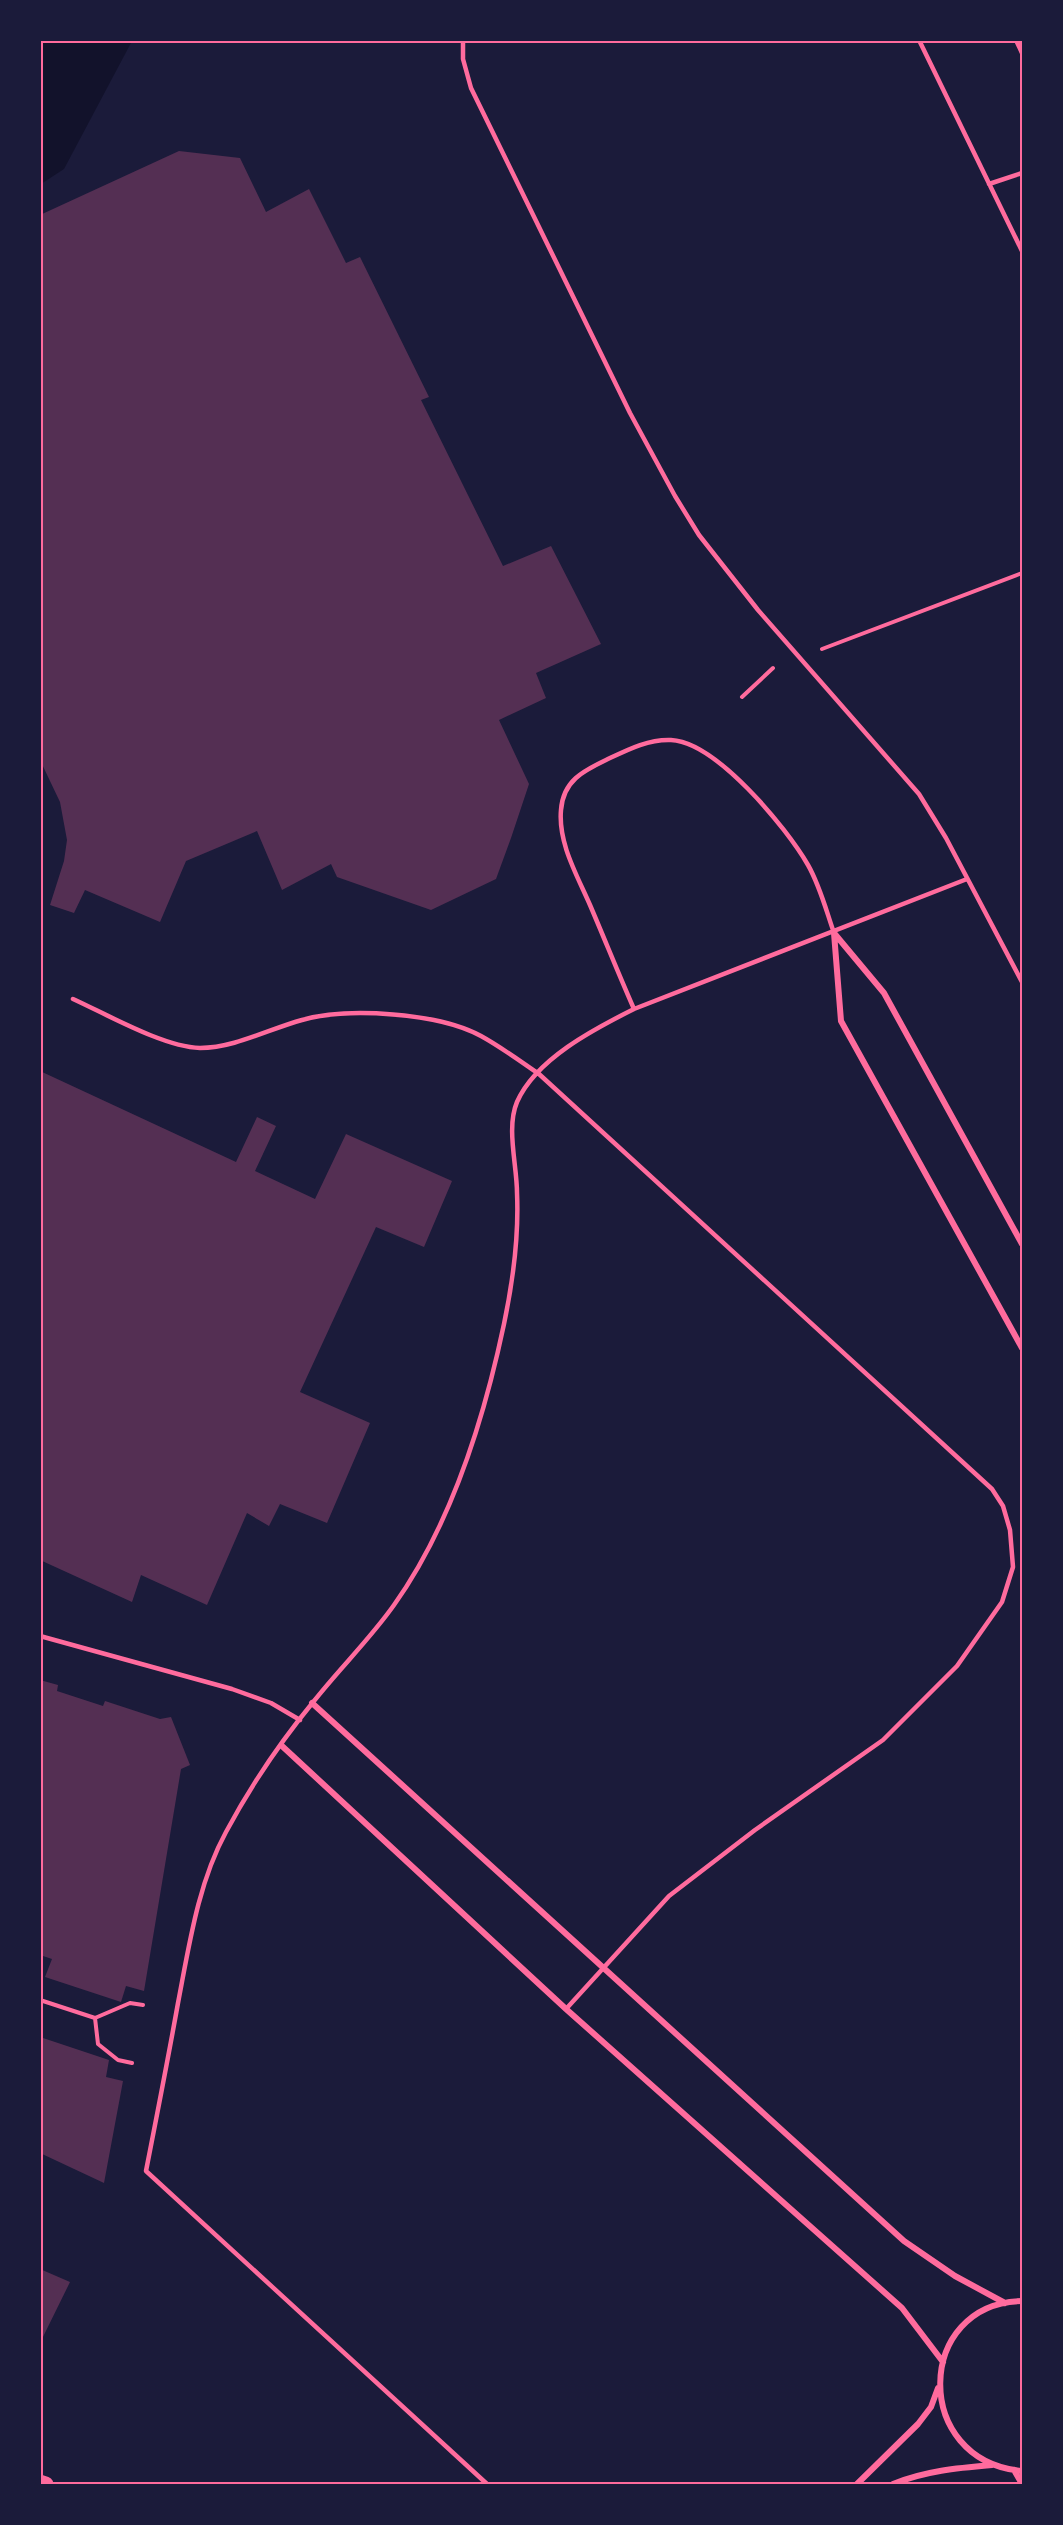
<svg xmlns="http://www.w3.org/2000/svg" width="1063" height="2525" font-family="'DM Sans',sans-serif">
	<rect width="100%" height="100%" fill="#1b1b3a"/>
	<path fill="#12122b" d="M41 40 132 41 64 169 41 184Z"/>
	<path fill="#542f53" d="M179 151 240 158 266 212 309 189 346 263 360 257 429 397 421 400 503 566 551 546 601 644 536 673 546 698 499 720 529 784 511 838 496 879 431 910 337 877 331 864 282 890 257 831 186 861 160 922 85 890 74 913 50 905 64 861 67 840 60 802 40 760V215Z
		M40 1071 236 1162 257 1117 276 1126 255 1171 315 1199 346 1134 452 1181 424 1247 376 1227 300 1392 370 1423 327 1523 280 1504 269 1526 247 1513 207 1605 141 1575 132 1602 40 1560Z
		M40 1680 58 1685 57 1691 103 1706 105 1701 160 1719 171 1717 190 1765 181 1769 144 1991 126 1986 121 2002 45 1977 52 1959 40 1955Z
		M40 2037 109 2060 106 2077 123 2081 104 2183 40 2153Z
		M40 2269 70 2282 40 2343Z"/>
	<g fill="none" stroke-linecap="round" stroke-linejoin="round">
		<path stroke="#ff6b9d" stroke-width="4" d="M822 649 1022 573
			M742 697 773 668
			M40 2000 95 2018
			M132 2063 118 2060 98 2044 95 2018 130 2003 143 2005"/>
		<path stroke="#ff6b9d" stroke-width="4.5" d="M463 40V59L471 88 630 413 675 496 699 535 758 610 919 794 946 838 1022 982
			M919 40 1022 251
			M1016 40 1022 53
			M989 184 1022 173
			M73 999C108 1015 164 1047 200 1048 234 1048 269 1029 302 1020 348 1007 439 1013 481 1036 501 1047 520 1061 539 1074L992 1489 1003 1506 1010 1530 1013 1567 1002 1602 957 1666 883 1740 755 1830 669 1896 566 2009
			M634 1009C619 975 605 940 590 905 577 875 558 843 561 810 563 781 583 771 606 760 627 750 648 739 671 740 716 742 786 827 808 865 820 886 826 910 834 933
			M40 1636 232 1689 271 1703 300 1720
			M487 2484 146 2171C157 2115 168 2059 178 2003 189 1946 198 1883 226 1832 250 1787 282 1740 314 1701 340 1668 370 1639 394 1605 451 1525 484 1419 504 1324 513 1281 519 1237 517 1193 517 1165 506 1128 517 1102 536 1059 594 1029 634 1009L967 879"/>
		<path stroke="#ff6b9d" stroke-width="6" d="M1022 1244 884 993 834 933 841 1021 1022 1348
			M312 1703 904 2241 955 2276 1005 2303
			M282 1746 566 2009 902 2308 943 2362
			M1022 2301C915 2303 911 2461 1022 2471
			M1014 2470 1022 2484
			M857 2484 918 2424 931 2407 938 2388
			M893 2484C925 2471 957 2468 992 2465"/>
		<path stroke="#ff6b9d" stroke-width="15" d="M40 2482 46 2484"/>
	</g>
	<rect width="1063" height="2525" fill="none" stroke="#1b1b3a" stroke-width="84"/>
	<rect x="42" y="42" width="979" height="2441" fill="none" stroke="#ff6b9d" stroke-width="2"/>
</svg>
